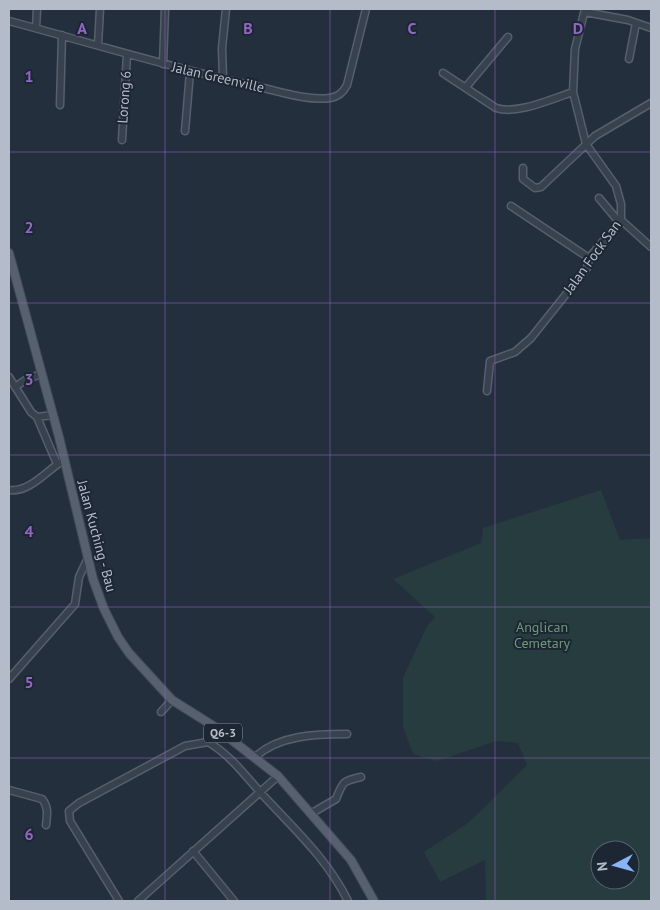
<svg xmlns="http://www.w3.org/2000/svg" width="660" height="910" font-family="'PT Sans',sans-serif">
	<rect width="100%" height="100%" fill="#242f3e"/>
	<path fill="#263c3f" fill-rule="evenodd" d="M601 490 620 540 651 538V901H486L485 860 440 882 424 852 468 823 527 765 518 743 496 741 437 761 413 754 403 727V678L427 626 435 617 393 579 481 543 483 528ZM600 850H630V880H600Z"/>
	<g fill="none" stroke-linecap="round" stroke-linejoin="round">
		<g stroke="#565f6c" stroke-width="9">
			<path id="minor" d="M585 12 628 20 651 28
				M9 21C91 43 172 68 255 86 278 91 306 101 330 98 338 97 343 93 347 85L366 9
				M36 28 37 9
				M98 45 100 9
				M629 59 636 23
				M163 64 165 9
				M443 73 496 108C517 115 551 99 573 92
				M223 79 222 48 226 9
				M466 87 508 37
				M60 105 62 35
				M185 131 190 72
				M122 140 127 54
				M523 168V179L535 188 541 187 595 136 651 103
				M599 198 619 222
				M511 206 589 258
				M621 220 651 247
				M9 377 31 412 37 417 53 415
				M15 387 27 379 41 374
				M487 391 490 361 515 352 531 338 587 268 589 258 621 220V204L616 186 586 144 573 92 575 49 585 9
				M37 417 57 464
				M9 490C30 493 48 469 64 460
				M9 679 75 604 79 577 88 558
				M161 712 172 700
				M255 757C279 735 316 734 347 734
				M9 790 42 799C49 807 47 816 46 825
				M312 813 336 799C343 782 342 781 361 777
				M193 851 234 901
				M119 901 70 821 69 811 79 803 185 746 208 742C230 755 243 773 260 792 292 827 327 858 348 901
				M138 901 278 776"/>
		</g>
		<g stroke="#414a57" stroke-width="10">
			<path id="major" d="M9 253 59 437 93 579 104 609 118 637 129 653 172 700 215 727 278 776 351 860 374 901"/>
		</g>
		<use href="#minor" stroke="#38414e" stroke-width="6"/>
		<use href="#major" stroke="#56606e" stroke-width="8"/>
	</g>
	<path fill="none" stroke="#9266c3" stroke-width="1" stroke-opacity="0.55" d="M165 9V901M330 9V901M495 9V901M9 152H651M9 303H651M9 455H651M9 607H651M9 758H651"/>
	<g text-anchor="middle" stroke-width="4" stroke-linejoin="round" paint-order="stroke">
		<rect fill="#1d2633" stroke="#878f9c" stroke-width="1" x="204" y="723.5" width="38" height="19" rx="4"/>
		<g font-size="12" font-weight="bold" fill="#b4bcc9">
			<text x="223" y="737">Q6-3</text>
		</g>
		<g font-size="14" fill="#b4bcc9" stroke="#1d2633">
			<text transform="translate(218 77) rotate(13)" y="5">Jalan Greenville</text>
			<text transform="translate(124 97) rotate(-86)" y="5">Lorong 6</text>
			<text transform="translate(592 257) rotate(-54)" y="5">Jalan Fock San</text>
			<text transform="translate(97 536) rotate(75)" y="5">Jalan Kuching - Bau</text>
		</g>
		<g font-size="14" fill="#6b9a76" stroke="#1d2633">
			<text x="542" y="632">Anglican<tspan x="542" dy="16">Cemetary</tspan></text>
		</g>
	</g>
	<g font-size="16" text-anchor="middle" font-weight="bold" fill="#9266c3" stroke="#1d2633" stroke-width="4" stroke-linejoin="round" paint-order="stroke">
		<text x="82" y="34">A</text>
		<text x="248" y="34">B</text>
		<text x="412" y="34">C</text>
		<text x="578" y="34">D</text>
		<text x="29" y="82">1</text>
		<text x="29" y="233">2</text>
		<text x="29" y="385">3</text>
		<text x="29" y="537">4</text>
		<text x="29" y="688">5</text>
		<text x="29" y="840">6</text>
	</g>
	<rect width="660" height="910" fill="none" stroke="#b4bcc9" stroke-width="20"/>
	<g transform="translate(615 865) rotate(264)"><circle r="24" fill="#1d2633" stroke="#59626f"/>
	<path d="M0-4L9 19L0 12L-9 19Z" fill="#8ab4f8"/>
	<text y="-8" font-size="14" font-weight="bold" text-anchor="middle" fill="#b4bcc9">N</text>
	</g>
</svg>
